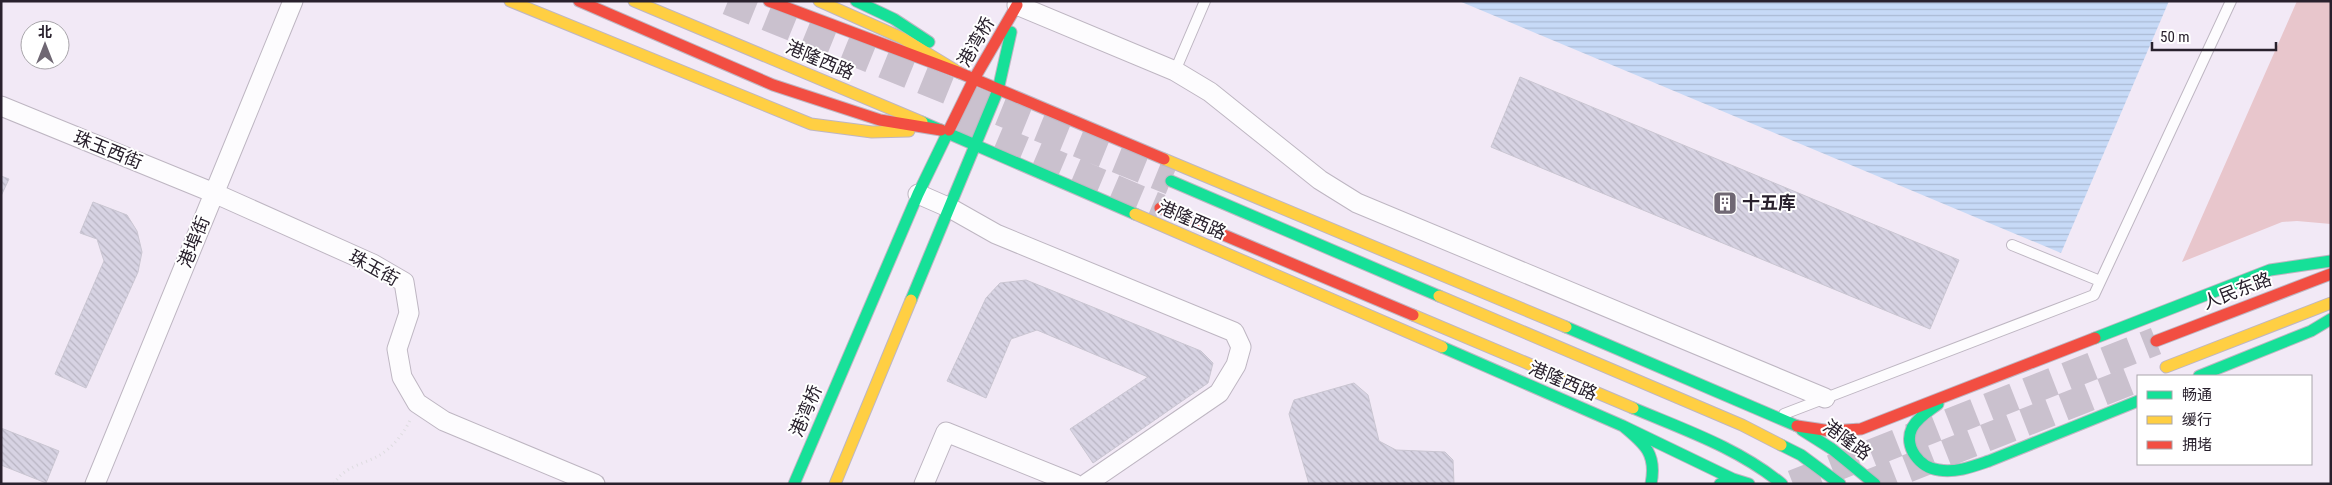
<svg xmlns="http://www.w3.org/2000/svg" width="2332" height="485" font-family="'Roboto Condensed','Noto Sans SC',sans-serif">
	<defs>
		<pattern id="water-rules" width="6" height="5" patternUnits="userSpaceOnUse" patternTransform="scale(1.25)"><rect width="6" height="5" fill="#c7daf7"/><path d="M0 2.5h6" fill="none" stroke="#abbbd4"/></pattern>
		<pattern id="building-back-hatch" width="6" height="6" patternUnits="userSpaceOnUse" patternTransform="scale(1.25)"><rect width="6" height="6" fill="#d7d3e3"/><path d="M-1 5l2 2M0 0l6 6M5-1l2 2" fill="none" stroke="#b9b5c3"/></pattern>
	</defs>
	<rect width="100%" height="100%" fill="#f2e9f6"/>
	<path fill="#e8c6cc" d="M2297 1H2331V224L2297 221 2282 222 2182 262Z"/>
	<path fill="url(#water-rules)" d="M1459 1H2169L2061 253Z"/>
	<path fill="url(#building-back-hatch)" stroke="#cac6d2" d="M1520 77 1959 260 1930 329 1491 147Z
		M1 176 9 179 1 196Z
		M93 202 127 215 137 231 142 252 138 272 86 388 55 374 104 261 97 239 80 233Z
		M1026 280 1201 351 1213 363 1208 383 1093 463 1070 429 1148 377 1037 330 1011 339 986 398 947 381 986 298 1000 283Z
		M1354 383 1368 395 1379 441 1396 450 1445 452 1453 460 1454 484H1309L1289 414 1294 400Z
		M1 428 59 451 46 483 1 465Z"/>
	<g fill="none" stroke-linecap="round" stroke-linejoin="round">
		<path stroke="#cac1ce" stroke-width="28" stroke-dasharray="28 14" stroke-linecap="butt" d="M1793 484 2156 341
			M1868 484 2138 378"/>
		<path stroke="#cac1ce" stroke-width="28" stroke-dasharray="28 14" stroke-linecap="butt" d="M728 1 1171 181
			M959 123 1160 208"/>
		<g stroke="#beb6c2" stroke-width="12">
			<path id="lane" d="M1175 71 1205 1
				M2012 245 2100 281
				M1784 414 2094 295 2231 1"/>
		</g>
		<g stroke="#beb6c2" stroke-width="21">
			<path id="street" d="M1019 1 1017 5 1175 71 1210 92 1320 180 1357 203 1825 398
				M1 106 214 193 373 264 404 282 409 313 397 349 402 377 417 403 444 421 595 484
				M918 194 950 208 996 234 1234 332 1241 347 1236 365 1219 393 1086 484
				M95 484 293 1
				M924 484 946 432 1075 484"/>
		</g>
		<g stroke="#beb6c2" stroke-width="13">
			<path id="fast" d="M856 1 894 19 929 42
				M922 122 1135 214
				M1171 181 1439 296
				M911 300 998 90 1011 32
				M1566 327 1797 426
				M2095 338 2270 270 2331 261
				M1442 347 1623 426 1733 479
				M2199 376 2311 331 2331 319
				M1938 404C1929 411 1918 417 1912 428 1903 447 1920 468 1939 470 1956 473 1974 466 1989 461L2138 401
				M1633 408C1685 430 1738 448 1782 484
				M1623 426C1645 444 1657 454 1651 484
				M1802 430 1832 449 1875 484
				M1781 445 1801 455 1840 484
				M794 484 918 194 949 130
				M1720 484 1733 479 1749 484"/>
		</g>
		<g stroke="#beb6c2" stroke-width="13">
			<path id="slow" d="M510 1 811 124 872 132 909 131
				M634 1 922 122
				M819 1 902 38 960 73
				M1164 159 1566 327
				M1135 214 1442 347
				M1439 296 1742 425 1781 445
				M1413 315 1633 408
				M2166 367 2331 303
				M835 484 911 300"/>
		</g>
		<g stroke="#beb6c2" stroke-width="13">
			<path id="jam" d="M579 1 773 85 880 120 941 130
				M769 1 960 73 1164 159
				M949 130 974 79 1017 5
				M1160 208 1413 315
				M2156 341 2331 274
				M1797 426 1831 431 1861 429 2095 338"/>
		</g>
		<path stroke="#dedce0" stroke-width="3" stroke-dasharray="1 4" stroke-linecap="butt" d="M334 484C344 466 365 464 380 455 393 447 405 432 411 418"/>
		<use href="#lane" stroke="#fdfcfe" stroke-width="10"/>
		<use href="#street" stroke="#fdfcfe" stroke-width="19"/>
		<use href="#fast" stroke="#16e098" stroke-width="11"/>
		<use href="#slow" stroke="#ffcf43" stroke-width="11"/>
		<use href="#jam" stroke="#f24e42" stroke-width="11"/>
	</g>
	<defs>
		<g id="building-square" transform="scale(1.25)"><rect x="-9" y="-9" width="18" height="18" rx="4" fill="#6f6773" stroke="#fff"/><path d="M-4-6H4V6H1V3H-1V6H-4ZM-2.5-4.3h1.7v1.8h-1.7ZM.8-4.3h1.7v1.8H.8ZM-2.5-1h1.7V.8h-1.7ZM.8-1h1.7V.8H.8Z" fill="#fff"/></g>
	</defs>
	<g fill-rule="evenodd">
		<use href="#building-square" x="1725" y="203"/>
	</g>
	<g text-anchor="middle" stroke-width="4" stroke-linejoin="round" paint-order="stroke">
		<g font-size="18" fill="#29212d" stroke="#fff">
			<text transform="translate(976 42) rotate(-60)" y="6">港湾桥</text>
			<text transform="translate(820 60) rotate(23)" y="6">港隆西路</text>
			<text transform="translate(108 150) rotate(22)" y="6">珠玉西街</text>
			<text transform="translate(1192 220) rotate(23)" y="6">港隆西路</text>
			<text transform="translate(194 242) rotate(-68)" y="6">港埠街</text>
			<text transform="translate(374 268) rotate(29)" y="6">珠玉街</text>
			<text transform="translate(2237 291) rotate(-21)" y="6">人民东路</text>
			<text transform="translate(1563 381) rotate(23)" y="6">港隆西路</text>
			<text transform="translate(806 411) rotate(-67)" y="6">港湾桥</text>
			<text transform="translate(1847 440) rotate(36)" y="6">港隆路</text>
		</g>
		<g font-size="18" font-weight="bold" fill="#29212d" stroke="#fff" text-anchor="start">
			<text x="1742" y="209">十五库</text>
		</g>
	</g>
	<rect width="2332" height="485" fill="none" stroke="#29212d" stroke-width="5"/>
	<rect x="2137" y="375" width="175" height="90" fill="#ffffff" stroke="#a9a6ab"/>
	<rect x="2147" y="391" width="25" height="8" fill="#16e098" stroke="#a9a6ab"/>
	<text x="2182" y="400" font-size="15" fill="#29212d">畅通</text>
	<rect x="2147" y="416" width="25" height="8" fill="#ffcf43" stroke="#a9a6ab"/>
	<text x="2182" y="425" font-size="15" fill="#29212d">缓行</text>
	<rect x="2147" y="441" width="25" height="8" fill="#f24e42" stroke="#a9a6ab"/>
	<text x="2182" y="450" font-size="15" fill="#29212d">拥堵</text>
	<g transform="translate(45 45)"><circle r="24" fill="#ffffff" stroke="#a9a6ab"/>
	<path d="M0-4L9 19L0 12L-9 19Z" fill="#6f6773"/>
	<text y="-8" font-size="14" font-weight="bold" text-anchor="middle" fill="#29212d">北</text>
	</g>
	<path d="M2152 42v8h124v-8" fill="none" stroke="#29212d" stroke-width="2.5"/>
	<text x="2160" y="42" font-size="15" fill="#29212d" stroke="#ffffff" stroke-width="4" paint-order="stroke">50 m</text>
</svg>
